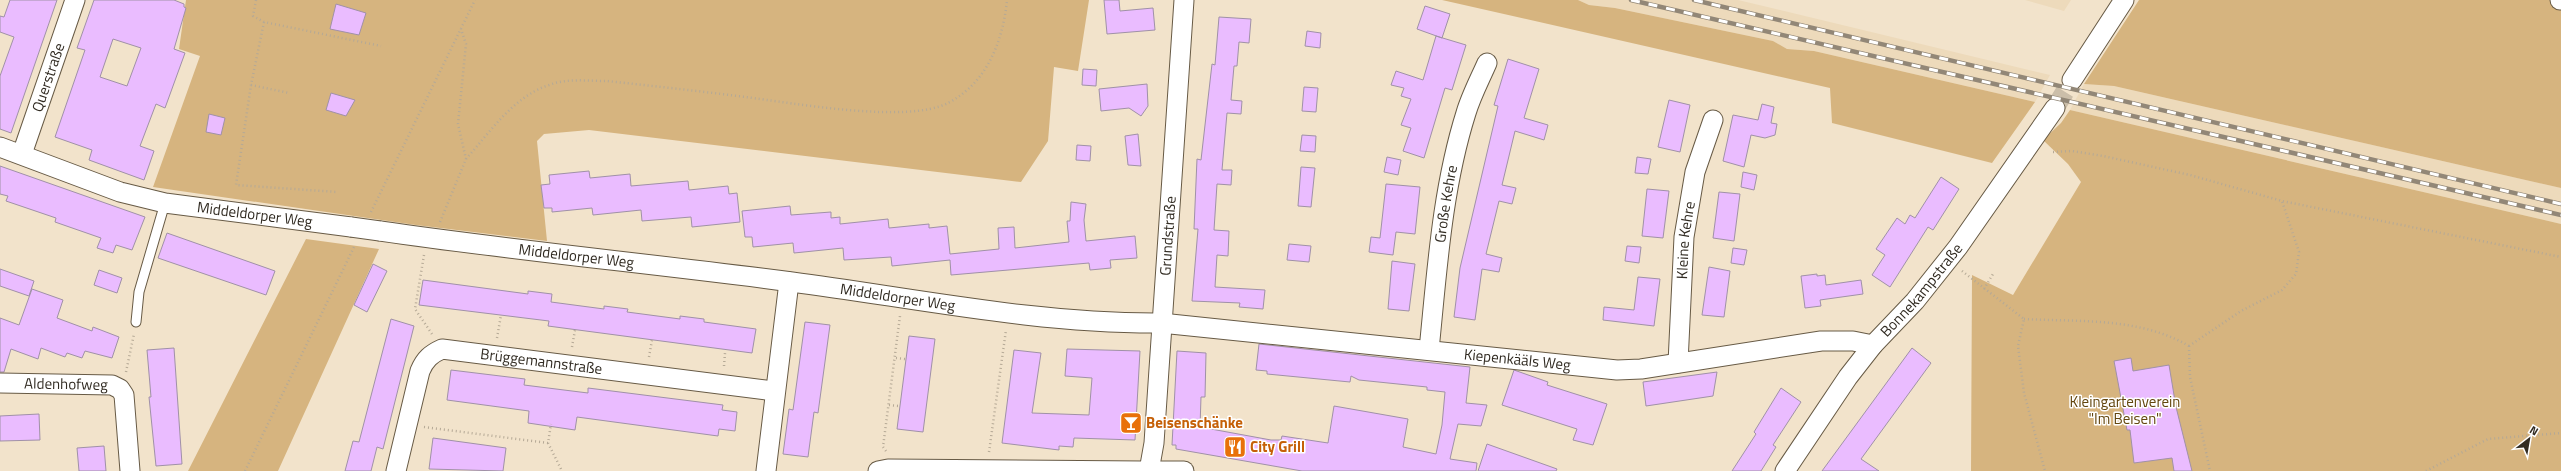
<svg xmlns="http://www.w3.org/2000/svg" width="2561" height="471" font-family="'Titillium Web',sans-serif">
	<rect width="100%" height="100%" fill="#f2e3cb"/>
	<path fill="#eddabb" d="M1578 0H1738L2050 75 2035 102 1814 51 1787 49 1773 41 1615 8 1589 5Z
		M2025 0H2071L2064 11Z
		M2084 84 2114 86 2561 188V224L2070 110Z"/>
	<path fill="#d6b47f" d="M186 0H1089L1078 71 1054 67 1048 141 1021 182 589 130 544 134 537 141 547 241 416 225 153 187 200 56 179 49Z
		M1442 0H1578L1589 5 1615 8 1773 41 1787 49 1814 51 2035 102 1992 163 1832 123 1830 88Z
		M2139 0H2561V188L2114 86 2084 84Z
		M2070 110 2561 224V471H1971L1972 275 2013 295 2081 182 2068 164 2043 140 2061 123Z
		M306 239 379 249 278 471H188Z"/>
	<path fill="#eabcff" stroke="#a091a7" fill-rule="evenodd" d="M10 0H57L11 133 0 129V76L14 37 0 32V16L4 17Z
		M94 0H174L184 4V7L186 8 174 49 185 53 165 108 156 104 140 146 154 151 144 180 89 160 92 150 55 137 85 50 77 48ZM113 39 141 48 127 86 100 77Z
		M1104 0H1119L1120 11 1153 8 1155 30 1107 34Z
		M336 4 366 13 359 35 330 29Z
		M1425 6 1450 14 1442 38 1417 29Z
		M1219 17 1251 19 1249 43 1239 42 1237 66H1234L1231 100 1242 101 1241 114 1227 113 1222 170H1232L1231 185 1217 184 1214 230 1229 231 1228 256 1217 255 1215 287 1265 290 1263 309 1239 307 1240 303 1192 301 1198 229H1194L1197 159 1201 160 1212 64 1215 65Z
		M1307 31 1321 33 1320 48 1305 46Z
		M1436 36 1466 45 1452 90 1445 88 1424 158 1403 151 1411 128 1401 125 1411 99 1401 96 1404 88 1391 85 1396 71 1423 80Z
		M1508 59 1539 69 1524 118 1548 125 1544 140 1515 131 1502 185 1516 188 1512 204 1499 201 1486 254 1502 258 1499 272 1482 269 1475 320 1454 317 1460 268 1498 106 1494 105Z
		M1083 69 1097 70 1096 86 1082 85Z
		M1147 84 1148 106 1141 116 1129 108 1101 111 1099 89Z
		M1304 87 1318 88 1316 112 1302 111Z
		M331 93 355 100 346 116 326 110Z
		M1669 100 1690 105 1680 152 1658 147Z
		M1762 104 1774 107 1771 123 1777 124 1775 135 1765 138 1751 135 1744 167 1723 161 1733 115 1758 120Z
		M209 114 225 118 221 135 206 132Z
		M1138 134 1141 166 1128 165 1125 136Z
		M1302 135 1316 136 1315 152 1300 151Z
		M1077 145 1091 146 1090 161 1076 160Z
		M1387 157 1401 160 1398 175 1384 172Z
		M1637 157 1651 159 1648 174 1635 173Z
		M0 166 145 217 132 250 116 245 113 253 97 248 101 238 55 222 56 218 6 201 8 196 0 194Z
		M1301 167 1315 168 1311 207 1298 206Z
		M589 171 590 178 630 174 631 186 688 181 689 190 728 186 729 194 737 193 740 222 692 227 691 217 642 221 641 210 593 215 592 208 552 212V208H544L541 185 550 184 549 175Z
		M1743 172 1757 175 1754 190 1741 187Z
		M1941 177 1959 189 1933 230 1928 227 1890 287 1872 275 1885 255 1876 249 1897 218 1905 224 1910 215 1915 218Z
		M1386 184 1420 187 1415 234 1396 232 1393 255 1369 252 1371 237 1380 238Z
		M1647 189 1669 191 1663 238 1642 236Z
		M1719 192 1740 194 1734 241 1713 238Z
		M1071 202 1086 204 1084 220 1086 241 1135 236 1137 258 1110 260 1111 268 1090 270 1089 263 951 275 950 260 892 266 891 257 844 260 843 248 794 253 793 243 753 247 752 237H745L742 211 790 206 791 215 831 212V218L840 217V224L888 219 889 228 929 224V228L947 226 950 254 999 249 998 228 1014 227 1015 248 1069 242 1067 221H1070Z
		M167 233 275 271 266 295 158 258Z
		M1289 244 1311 246 1309 262 1287 260Z
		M1627 246 1641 247 1639 263 1625 261Z
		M1733 248 1747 250 1744 265 1731 263Z
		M1392 261 1415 264 1409 311 1388 309Z
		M373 264 387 271 367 312 354 305Z
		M1709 267 1730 271 1724 317 1702 315Z
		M0 269 34 281 29 296 0 286Z
		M99 270 122 278 117 293 94 285Z
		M1817 274V276L1825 275 1826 285 1861 280 1863 294 1820 300 1821 306 1805 308 1801 276Z
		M1638 277 1660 279 1654 326 1603 320 1604 307 1634 310Z
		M423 280 528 294V291L552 294 551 302 604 309V306L628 309 627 312 680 319V316L704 319V322L756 329 752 353 548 326 549 321 419 305Z
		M32 289 63 300 57 318 92 331 93 327 119 337 112 358 85 351 82 358 67 353 65 357 41 348 38 359 11 349 4 372H0V318L19 325Z
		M391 319 414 326 383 449 377 447 371 471H345L353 441 359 442Z
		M805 322 830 325 818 413 814 412 808 457 783 454 789 409 793 410Z
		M909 336 935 339 923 432 897 429Z
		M1259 344 1470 367 1466 403 1487 405 1481 426 1458 424 1450 459 1477 463 1476 471H1302L1176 449V445H1172L1177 351 1206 353 1205 397H1201L1200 427 1271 440H1281L1282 436 1328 443 1334 406 1408 419 1403 447 1436 454 1442 425 1445 392 1427 390V387L1359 380 1351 376 1350 382 1267 374V371L1256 370Z
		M174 348 182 464 156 466 149 397H151L147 350Z
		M1912 348 1931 363 1861 459 1879 471H1822Z
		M1067 349 1140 351 1135 440 1074 438 1073 447 1059 446V450L1002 443 1014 350 1041 353 1032 413 1089 415 1092 378 1065 376Z
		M2131 358 2133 371 2169 365 2176 407 2192 471H2174L2172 458 2134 463 2130 430H2127L2114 361Z
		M451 370 525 379 524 385 588 393V388L723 405 722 410 737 412 735 431 719 429 718 436 577 417 575 430 528 423 529 411 447 400Z
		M1514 370 1548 382 1547 385 1607 404 1593 445 1573 440 1577 429 1502 405Z
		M1717 372 1713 396 1646 406 1643 382Z
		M1781 388 1801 402 1773 445 1776 447 1761 471H1732L1756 434 1754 432Z
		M39 414 40 440 0 441V416Z
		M433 438 506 448 503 471 429 469Z
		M1487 444 1557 469 1556 471H1478Z
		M104 446 106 471H79L77 448Z"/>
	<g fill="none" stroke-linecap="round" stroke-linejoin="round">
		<path stroke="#cbbea9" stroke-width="19" stroke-dasharray="19 10" stroke-linecap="butt" d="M2055 108 2072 80"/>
		<g stroke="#675a45" stroke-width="11">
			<path id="service" d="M136 322 139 292 165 203"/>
		</g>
		<g stroke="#675a45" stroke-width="21">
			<g id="minor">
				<path d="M2560 0H2561"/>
				<path d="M2072 80 2124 0"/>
				<path id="s1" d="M0 147 120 192 165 203 351 227"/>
				<path id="s2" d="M22 154 75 0"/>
				<path id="s3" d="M380 231C517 251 655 264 792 282 914 298 1037 324 1161 323L1617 370 1641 369 1821 341H1853L1873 345"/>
				<path id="s4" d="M1429 350C1437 271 1442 189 1466 113 1471 96 1480 79 1487 63"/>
				<path id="s5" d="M1678 363 1684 237 1695 172 1713 120"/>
				<path id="s6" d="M0 383 112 385 120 389 124 395 130 471"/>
				<path id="s7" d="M396 471 420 371C425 359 431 354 442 349L774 391"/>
				<path d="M766 471 789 282"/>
				<path d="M878 471 888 469 1143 471"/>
				<path id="s8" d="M1149 471 1154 443 1184 0"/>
				<path d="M1154 471H1184"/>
				<path id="s9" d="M1785 471 1848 377 1873 345 1915 301 1958 247 2055 108"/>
			</g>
		</g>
		<path stroke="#b5a996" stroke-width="2.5" stroke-dasharray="1 3" stroke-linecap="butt" d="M256 0 253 16 264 22 381 46
			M264 22 251 85 236 185 337 192
			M251 85 289 93
			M2053 152 2072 151 2103 156 2190 175 2282 201 2561 257
			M466 159C491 131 513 97 549 85 567 78 589 81 607 81 653 86 699 91 745 97 794 103 907 124 948 103 987 83 1003 41 1007 0
			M371 212 475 0
			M440 222 466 159 458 124 466 44 461 29
			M424 255 415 309 432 334
			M1962 271 2024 319 2018 346 2024 393 2045 471
			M1984 289 1993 274
			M2024 319C2080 322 2139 317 2189 346
			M497 338 501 315
			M2189 346 2241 311 2282 290 2296 274 2299 252 2282 201
			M2189 346 2190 377 2210 471
			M572 347 575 330
			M649 357 652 340
			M896 358 905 359
			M724 366 725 353
			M126 372 134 334
			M889 405 899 406
			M424 427 548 443 551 424
			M548 443 562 471
			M886 451 883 447 900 316
			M989 452 1006 330
			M245 471 355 245
			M2426 471 2488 439 2561 433"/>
		<use href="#service" stroke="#fff" stroke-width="9"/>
		<use href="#minor" stroke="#fff" stroke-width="19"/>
		<g stroke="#928777" stroke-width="4.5">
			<path id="rail" d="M1631 0 2561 215
				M1694 0 2561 204"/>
		</g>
		<use href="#rail" stroke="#fff" stroke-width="3" stroke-dasharray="9" stroke-linecap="butt"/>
		<g stroke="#675a45" stroke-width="21" stroke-linecap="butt">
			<path id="minor-bridge" d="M351 227 380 231"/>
		</g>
		<use href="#minor-bridge" stroke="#fff" stroke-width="19"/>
	</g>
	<defs>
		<g id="bar-square" transform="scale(1.15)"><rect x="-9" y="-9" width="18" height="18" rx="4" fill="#e8710a" stroke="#fff"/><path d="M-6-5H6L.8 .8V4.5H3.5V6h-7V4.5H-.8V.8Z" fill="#fff"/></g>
		<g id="restaurant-square" transform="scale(1.15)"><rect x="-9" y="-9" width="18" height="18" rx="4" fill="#e8710a" stroke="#fff"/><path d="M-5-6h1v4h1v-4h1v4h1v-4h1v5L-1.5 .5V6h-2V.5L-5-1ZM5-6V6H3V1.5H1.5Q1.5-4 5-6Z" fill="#fff"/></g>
	</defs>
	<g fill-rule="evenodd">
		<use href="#bar-square" x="1131" y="423"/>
		<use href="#restaurant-square" x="1235" y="447"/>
	</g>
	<g text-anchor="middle" stroke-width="3" stroke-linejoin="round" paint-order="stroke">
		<g font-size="15" fill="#312b22" stroke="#fff">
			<text dy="5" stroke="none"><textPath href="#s2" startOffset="81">Querstraße</textPath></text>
			<text dy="5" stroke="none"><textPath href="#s4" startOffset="147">Große Kehre</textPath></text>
			<text dy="5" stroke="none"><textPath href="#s1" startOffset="265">Middeldorper Weg</textPath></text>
			<text dy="5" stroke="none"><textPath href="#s8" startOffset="236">Grundstraße</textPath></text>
			<text dy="5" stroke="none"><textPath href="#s5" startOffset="123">Kleine Kehre</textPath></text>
			<text dy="5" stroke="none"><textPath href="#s3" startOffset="198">Middeldorper Weg</textPath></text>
			<text dy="5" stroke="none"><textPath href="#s9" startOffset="227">Bonnekampstraße</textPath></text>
			<text dy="5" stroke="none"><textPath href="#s3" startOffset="522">Middeldorper Weg</textPath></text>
			<text dy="5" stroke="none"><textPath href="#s3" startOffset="1145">Kiepenkääls Weg</textPath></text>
			<text dy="5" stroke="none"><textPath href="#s7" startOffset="235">Brüggemannstraße</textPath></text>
			<text dy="5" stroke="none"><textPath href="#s6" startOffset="66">Aldenhofweg</textPath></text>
		</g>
		<g font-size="15" fill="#63460e" stroke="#fff">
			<text x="2125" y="407">Kleingartenverein<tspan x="2125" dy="17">"Im Beisen"</tspan></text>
		</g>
		<g font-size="15" font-weight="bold" fill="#c56008" stroke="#fff" text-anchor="start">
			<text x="1146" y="428">Beisenschänke</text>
			<text x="1250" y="452">City Grill</text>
		</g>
	</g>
	<g transform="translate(2529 439) rotate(31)" stroke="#ffffff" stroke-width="3" paint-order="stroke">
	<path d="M0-3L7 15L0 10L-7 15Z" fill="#312b22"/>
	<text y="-6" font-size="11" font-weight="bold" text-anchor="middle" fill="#312b22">N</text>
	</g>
</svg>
